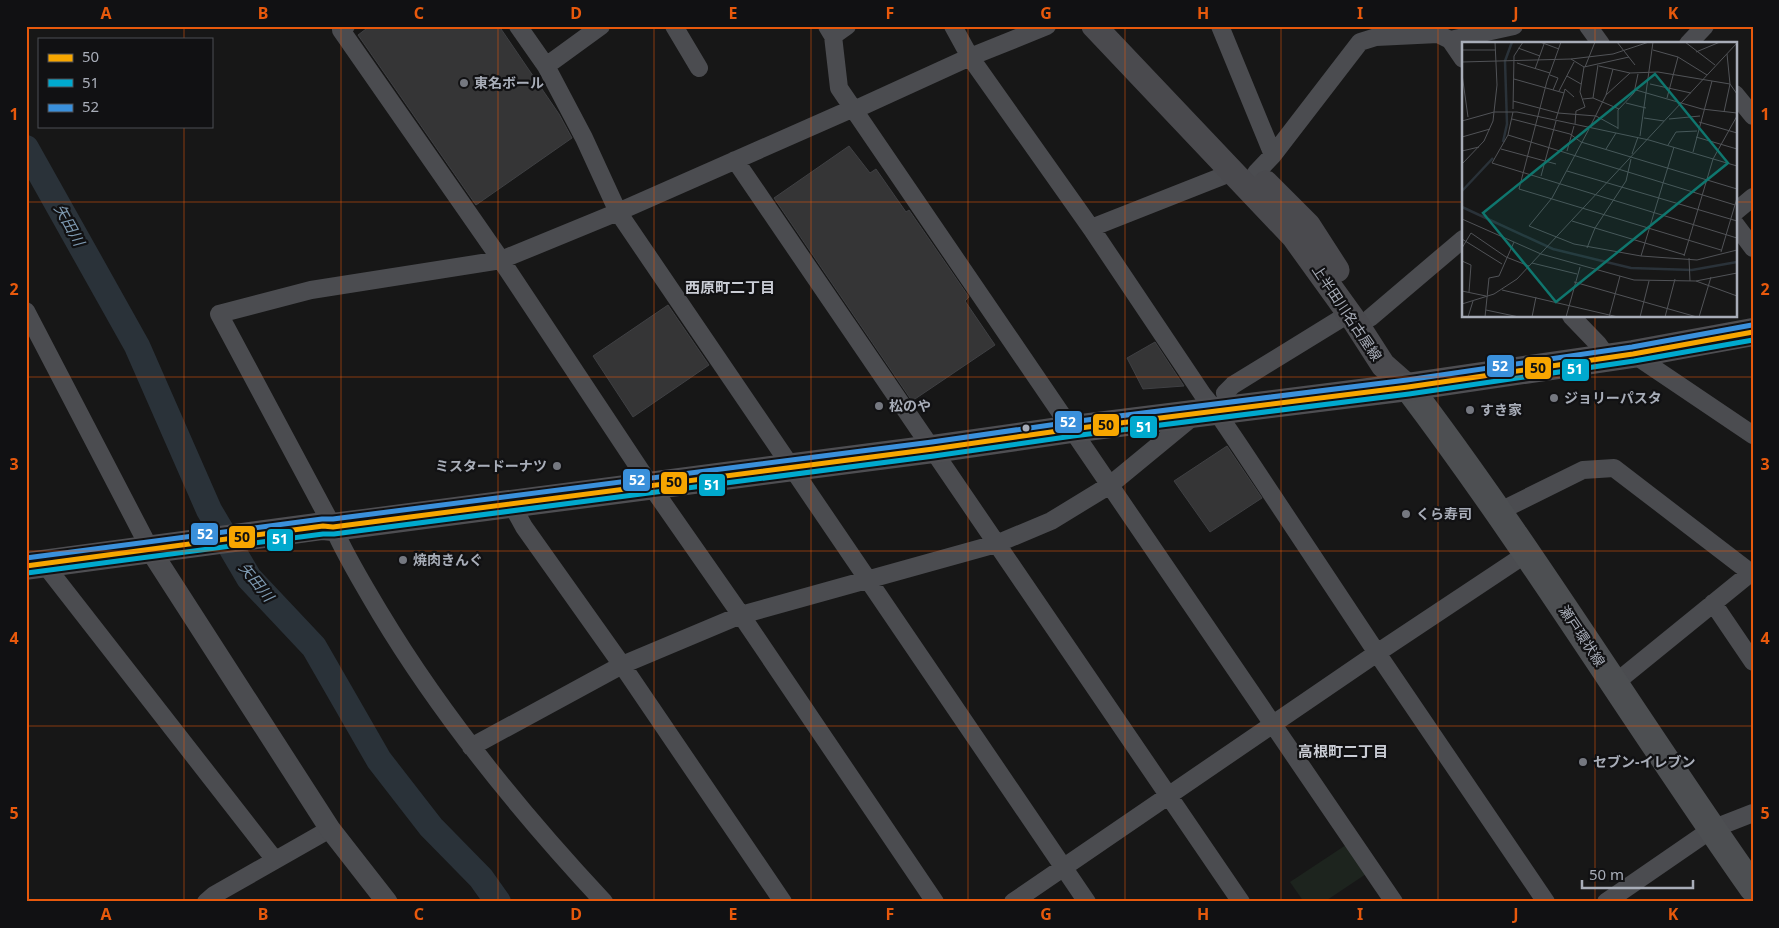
<svg xmlns="http://www.w3.org/2000/svg" width="1779" height="928" font-family="'Noto Sans','Noto Sans JP',sans-serif">
	<rect width="100%" height="100%" fill="#171717"/>
	<path fill="#1d241e" d="M1352 841 1372 870 1324 902H1304L1290 882Z"/>
	<g fill="none" stroke-linecap="round" stroke-linejoin="round">
		<path stroke="#2a3239" stroke-width="26" d="M26 148 137 346 209 510 249 578 314 647 379 760 431 827 481 878 498 902"/>
	</g>
	<path fill="#353536" stroke="#3f4043" d="M370 26H499L559 114 572 138 476 205 358 35Z
		M849 146 870 173 876 169 906 212 909 210 969 297 965 301 995 345 912 401 774 198Z
		M668 305 709 365 633 417 593 356Z
		M1155 342 1184 386 1143 389 1127 358Z
		M1227 446 1262 498 1210 532 1174 481Z"/>
	<g fill="none" stroke-linecap="round" stroke-linejoin="round">
		<path stroke="#4b4c50" stroke-width="18" d="M346 26 341 30 501 260 651 486 741 615 935 902
			M518 26 546 66 584 138 618 212 1087 902
			M674 26 699 68
			M827 26 833 36 839 88 1394 902
			M953 26 970 57 1091 228 1203 395 1216 411 1241 448 1377 653 1546 902
			M1220 26 1273 155
			M1588 26 1601 44
			M833 36 847 26
			M1450 40 1463 59
			M1688 44 1705 26
			M546 66 601 26
			M1735 94 1753 116
			M735 160 1241 902
			M1256 173 1273 155 1360 42 1376 37 1438 34 1450 40 1514 26
			M1735 212 1753 197
			M1735 224 1753 248
			M1091 228 1233 172
			M26 311 151 551
			M1571 316 1598 344 1608 358
			M1370 318 1463 239
			M1633 354 1753 435
			M1230 409 1225 393 1233 385 1350 313
			M1498 512 1583 470 1614 468 1751 573
			M45 565 275 860
			M1713 603 1753 662
			M1614 684 1753 571
			M471 747 622 665 524 527 512 505
			M206 902 214 895 330 829
			M604 902C521 813 443 718 380 613 363 584 346 557 333 527L219 314 311 290 501 260 618 212 847 111 854 110 970 57 1047 26
			M783 902 622 665 741 615 996 544 1051 521 1110 485 1195 415
			M1013 902 1377 653 1526 554
			M1606 902 1712 829 1753 813"/>
		<path stroke="#4b4c50" stroke-width="21" d="M151 551 330 829 387 902"/>
		<path stroke="#4a4a4e" stroke-width="25" d="M1094 26 1294 237 1356 323 1383 365 1408 387
			M1266 183 1308 225 1337 270"/>
		<path stroke="#4d4f52" stroke-width="28" d="M1408 387C1530 548 1636 722 1753 888"/>
		<path stroke="#4e4e52" stroke-width="28" d="M26 566 323 526 333 527 933 449 1072 429 1408 387 1633 354 1753 332"/>
		<g stroke="#111113" stroke-width="9">
			<path id="bus-1" d="M26 566 323 526 333 527 933 449 1072 429 1408 387 1633 354 1753 332"/>
		</g>
		<g stroke="#111113" stroke-width="9">
			<path id="bus-2" d="M27 573 323 534H334L934 456 1073 436 1409 394 1634 361 1753 340"/>
		</g>
		<g stroke="#111113" stroke-width="9">
			<path id="bus-3" d="M26 558 322 519H333L932 442 1071 422 1407 380 1632 347 1752 325"/>
		</g>
		<use href="#bus-1" stroke="#f7a600" stroke-width="5"/>
		<use href="#bus-2" stroke="#00a9ce" stroke-width="5"/>
		<use href="#bus-3" stroke="#3a90db" stroke-width="5"/>
	</g>
	<path fill="none" stroke="#e8590c" stroke-width="1" stroke-opacity="0.55" d="M184 26V39M341 26V902M498 26V902M654 26V902M811 26V902M968 26V902M1125 26V902M1281 26V902M1438 26V902M1595 26V44M184 126V902M26 202H1463M1735 202H1753M1595 316V902M26 377H1753M26 551H1753M26 726H1753"/>
	<g fill="#757880" stroke="#111113" stroke-width="2">
		<circle cx="464" cy="83" r="5"/>
		<circle cx="1554" cy="398" r="5"/>
		<circle cx="879" cy="406" r="5"/>
		<circle cx="1470" cy="410" r="5"/>
		<circle cx="557" cy="466" r="5"/>
		<circle cx="1406" cy="514" r="5"/>
		<circle cx="403" cy="560" r="5"/>
		<circle cx="1583" cy="762" r="5"/>
	</g>
	<circle fill="#a8adb8" stroke="#111113" stroke-width="2" cx="1026" cy="428" r="4.5"/>
	<g text-anchor="middle" stroke-width="4.5" stroke-linejoin="round" paint-order="stroke">
		<g font-size="14" font-weight="bold" fill="#a8adb8" stroke="#111113" text-anchor="start">
			<text x="474" y="88">東名ボール</text>
			<text x="1564" y="403">ジョリーパスタ</text>
			<text x="889" y="411">松のや</text>
			<text x="1480" y="415">すき家</text>
			<text x="547" y="471" text-anchor="end">ミスタードーナツ</text>
			<text x="1416" y="519">くら寿司</text>
			<text x="413" y="565">焼肉きんぐ</text>
			<text x="1593" y="767">セブン-イレブン</text>
		</g>
		<g font-size="14" fill="#a8adb8" stroke="#111113">
			<text transform="translate(1347 313) rotate(56)" y="5">上半田川名古屋線</text>
			<text transform="translate(1582 636) rotate(56)" y="5">瀬戸環状線</text>
		</g>
		<g font-size="15" font-style="italic" fill="#7f9bb3" stroke="#111113">
			<text transform="translate(69 225) rotate(61)" y="5">矢田川</text>
			<text transform="translate(256 582) rotate(51)" y="5">矢田川</text>
		</g>
		<g font-size="15" font-weight="bold" fill="#c9ccd4" stroke="#111113">
			<text x="730" y="293">西原町二丁目</text>
			<text x="1343" y="757">高根町二丁目</text>
		</g>
	</g>
	<g transform="translate(1462 42)">
		<rect width="275" height="275" fill="#171717"/>
		<path fill="none" stroke="#2a3239" stroke-width="2.5" d="M41 100 45 82 43 19 50 0M0 149 31 116M0 165 91 207 169 226 230 228 275 220"/>
		<path fill="none" stroke="#515357" stroke-width="1" d="M78 0 97 7M99 0 85 39 57 147 259 208M155 0 173 23M223 0 253 23M56 6 78 14M0 8H34M191 8 216 15 245 33M234 10 258 0M265 12 268 42 275 52M109 17 122 25 167 15M0 20 109 17 151 12 187 0M55 21 88 31M137 24 168 31 196 30 268 42 262 70M123 25 133 0M73 27 82 2M0 32 6 75M88 33 96 36 91 48M105 34 119 42M52 37 102 51 94 77M188 42 229 51M174 48 240 67 275 71M97 49 112 20M102 51 103 47 112 55M144 53 151 27M131 56 136 23M205 56 216 15M121 57 131 56 157 67M51 59 96 71 134 74 156 86M164 61 184 66M51 67 52 14 61 0M51 70 46 93 30 121 275 196M182 76 202 79M50 77 108 92 119 100 275 147M207 77 238 74M0 79 32 70H55L187 98 275 124M237 80 275 91M113 82 114 69 123 65 118 50 122 25M128 85 144 53 168 31M127 87 90 156 67 184 112 202 179 214 235 218 275 208M156 87V68L172 51 176 32M46 93 273 163M178 94 191 0M0 95 28 87M234 95 275 107M206 103 214 90 235 89M39 107 94 122M144 107 154 91M0 109 17 105M105 109 112 84M231 110 250 39M170 112 176 95M169 117 164 139 133 186 223 213M0 122 22 99 31 79 35 43 33 0M105 129 275 179M79 134 94 79M0 177 79 212 172 238 234 239 275 231M110 179 133 186 125 206M0 197 40 222M0 206 9 191 44 215 67 224M259 210 275 156M179 214 212 105M222 214 251 117 275 74M227 216 228 239M0 219 9 223 7 250M70 221 115 232M234 239 275 254M112 240 235 275M40 248 156 275M0 249 24 254M0 262 32 252 55 237 275 1M24 268 57 275M6 275 11 259M23 275 27 236 37 234 52 200M70 275 74 255M104 275 118 225M147 275 158 234M178 275 187 239M203 275 213 237M237 275 249 235"/>
		<path fill="#0f766e" fill-opacity="0.15" stroke="#0f766e" stroke-width="2.5" d="M193 32 266 121 94 260 21 171Z"/>
		<rect width="275" height="275" fill="none" stroke="#a8adb8" stroke-width="2.5"/>
	</g>
	<g stroke="#111113" stroke-width="2">
		<rect x="1486" y="354" width="29" height="24" rx="5" fill="#3a90db"/>
		<rect x="1524" y="356" width="28" height="24" rx="5" fill="#f7a600"/>
		<rect x="1561" y="358" width="29" height="24" rx="5" fill="#00a9ce"/>
		<rect x="1054" y="410" width="29" height="24" rx="5" fill="#3a90db"/>
		<rect x="1092" y="413" width="28" height="24" rx="5" fill="#f7a600"/>
		<rect x="1129" y="415" width="29" height="24" rx="5" fill="#00a9ce"/>
		<rect x="622" y="468" width="29" height="24" rx="5" fill="#3a90db"/>
		<rect x="660" y="471" width="28" height="24" rx="5" fill="#f7a600"/>
		<rect x="698" y="473" width="28" height="24" rx="5" fill="#00a9ce"/>
		<rect x="190" y="522" width="29" height="24" rx="5" fill="#3a90db"/>
		<rect x="228" y="525" width="28" height="24" rx="5" fill="#f7a600"/>
		<rect x="266" y="528" width="28" height="24" rx="5" fill="#00a9ce"/>
	</g>
	<g font-size="14" text-anchor="middle" font-weight="bold" fill="#fff">
		<text x="1500" y="371">52</text>
		<text x="1575" y="374">51</text>
		<text x="1068" y="427">52</text>
		<text x="1144" y="432">51</text>
		<text x="637" y="485">52</text>
		<text x="712" y="490">51</text>
		<text x="205" y="539">52</text>
		<text x="280" y="544">51</text>
	</g>
	<g font-size="14" text-anchor="middle" font-weight="bold" fill="#111">
		<text x="1538" y="373">50</text>
		<text x="1106" y="430">50</text>
		<text x="674" y="487">50</text>
		<text x="242" y="542">50</text>
	</g>
	<rect width="1779" height="928" fill="none" stroke="#111113" stroke-width="55"/>
	<rect x="38" y="38" width="175" height="90" fill="#111113" stroke="#4d4f55"/>
	<rect x="48" y="54" width="25" height="8" fill="#f7a600" stroke="#4d4f55"/>
	<text x="82" y="62" font-size="15" fill="#a8adb8">50</text>
	<rect x="48" y="79" width="25" height="8" fill="#00a9ce" stroke="#4d4f55"/>
	<text x="82" y="88" font-size="15" fill="#a8adb8">51</text>
	<rect x="48" y="104" width="25" height="8" fill="#3a90db" stroke="#4d4f55"/>
	<text x="82" y="112" font-size="15" fill="#a8adb8">52</text>
	<path d="M1582 880v8h111v-8" fill="none" stroke="#a8adb8" stroke-width="2.5"/>
	<text x="1589" y="880" font-size="15" fill="#a8adb8" stroke="#111113" stroke-width="4" paint-order="stroke">50 m</text>
	<rect x="28" y="28" width="1724" height="872" fill="none" stroke="#e8590c" stroke-width="2"/>
	<g font-size="16" text-anchor="middle" font-weight="bold" fill="#e8590c">
		<text x="106" y="19">A</text>
		<text x="263" y="19">B</text>
		<text x="419" y="19">C</text>
		<text x="576" y="19">D</text>
		<text x="733" y="19">E</text>
		<text x="890" y="19">F</text>
		<text x="1046" y="19">G</text>
		<text x="1203" y="19">H</text>
		<text x="1360" y="19">I</text>
		<text x="1516" y="19">J</text>
		<text x="1673" y="19">K</text>
		<text x="14" y="120">1</text>
		<text x="1765" y="120">1</text>
		<text x="14" y="295">2</text>
		<text x="1765" y="295">2</text>
		<text x="14" y="470">3</text>
		<text x="1765" y="470">3</text>
		<text x="14" y="644">4</text>
		<text x="1765" y="644">4</text>
		<text x="14" y="819">5</text>
		<text x="1765" y="819">5</text>
		<text x="106" y="920">A</text>
		<text x="263" y="920">B</text>
		<text x="419" y="920">C</text>
		<text x="576" y="920">D</text>
		<text x="733" y="920">E</text>
		<text x="890" y="920">F</text>
		<text x="1046" y="920">G</text>
		<text x="1203" y="920">H</text>
		<text x="1360" y="920">I</text>
		<text x="1516" y="920">J</text>
		<text x="1673" y="920">K</text>
	</g>
</svg>
